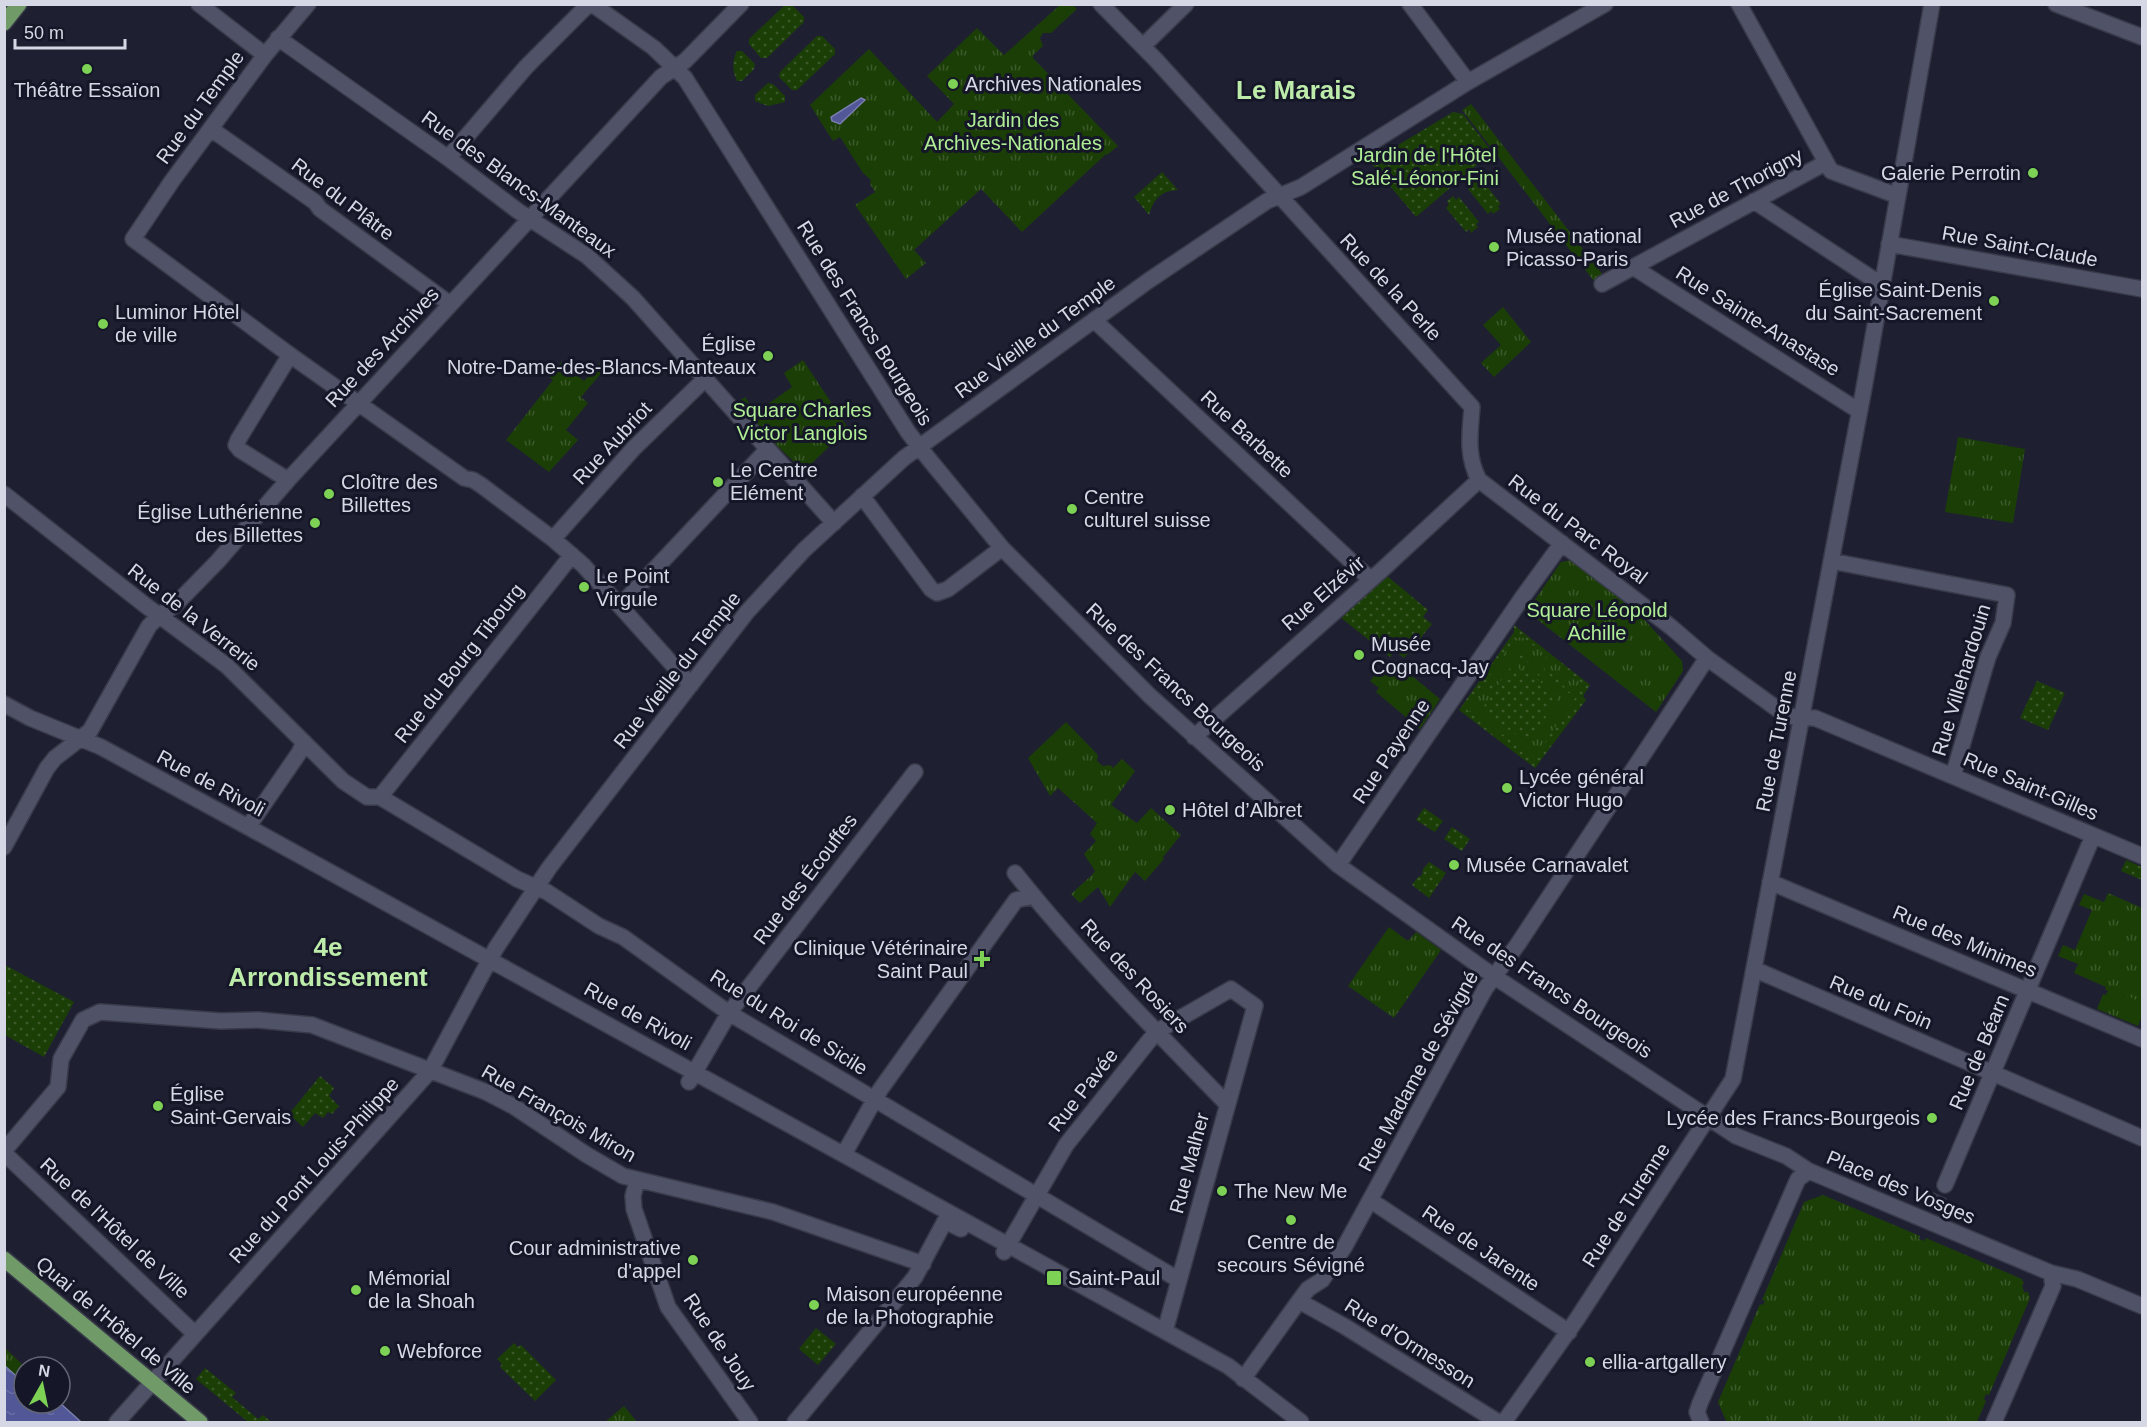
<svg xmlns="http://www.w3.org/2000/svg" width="2147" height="1427" font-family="Arial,sans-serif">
	<defs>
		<pattern id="grass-dots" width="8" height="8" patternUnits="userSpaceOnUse" patternTransform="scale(1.5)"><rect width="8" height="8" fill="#1b3e06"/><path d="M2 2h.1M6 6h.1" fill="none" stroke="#3b592a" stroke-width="1.8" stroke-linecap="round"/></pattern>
		<pattern id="park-tufts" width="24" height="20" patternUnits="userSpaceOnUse" patternTransform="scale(1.5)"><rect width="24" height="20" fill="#1b3e06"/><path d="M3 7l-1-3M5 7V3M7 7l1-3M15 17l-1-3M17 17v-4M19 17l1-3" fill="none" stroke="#3b592a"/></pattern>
		<pattern id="water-ripples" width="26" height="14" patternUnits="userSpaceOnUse" patternTransform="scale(1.5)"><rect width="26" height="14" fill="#515797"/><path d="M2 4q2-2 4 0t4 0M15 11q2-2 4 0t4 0" fill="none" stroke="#696fa5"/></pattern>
	</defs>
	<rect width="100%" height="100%" fill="#1e2032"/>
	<path fill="url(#grass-dots)" d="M785 5H792L804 17V22L767 58H761L749 44V39Z
		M817 36H822L835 49V54L797 90H792L779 77 780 72Z
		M737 51H742L755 64 754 69 742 81H737C732 70 732 61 737 51Z
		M768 83 773 84 785 96V102L768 106 755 101V95Z
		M1453 112 1463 114 1492 152 1416 217 1370 162Z
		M1162 172 1178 190C1160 191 1154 199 1149 215L1134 197Z
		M1475 178 1478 181 1481 179 1501 204 1498 206 1500 209 1493 214 1491 211 1488 214 1468 189 1471 187 1469 183Z
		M1453 196 1456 200 1459 197 1479 222 1476 224 1478 227 1471 233 1469 229 1466 232 1446 208 1449 205 1447 201Z
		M1386 575 1428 610 1423 617 1432 624 1404 658 1395 651 1390 657 1340 617Z
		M1514 625 1590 685 1583 696 1586 700 1535 768 1459 710 1514 632Z
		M2037 681 2065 693 2048 730 2020 718Z
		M1424 808 1443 821 1435 832 1416 820Z
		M1452 827 1470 839 1462 851 1444 839Z
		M2126 860 2142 867V880L2121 871Z
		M1429 862 1446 873 1429 898 1412 885 1417 878 1422 875 1423 869Z
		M5 965 74 1002 44 1057 5 1035Z
		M320 1076 334 1088 329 1096 339 1106 332 1114 328 1112 323 1118 315 1113 303 1127 289 1114Z
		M816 1328 836 1344 818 1365 799 1349Z
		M514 1343 518 1347 521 1345 556 1380 535 1401 500 1367 502 1364 497 1359Z
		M205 1368 236 1393 232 1397 258 1419 263 1415 270 1421 269 1422H248L196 1379Z"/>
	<path fill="url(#park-tufts)" d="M1060 5H1073L1077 9 1051 33H1043L1040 38 1043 46 1033 55V58L1118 146 1107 155 1106 154 1022 232 981 189 914 250 926 263 906 279 855 205 875 192 870 184 871 180 863 173 840 137 833 141 810 105 869 49 937 122 954 104 927 76 977 28 1004 55Z
		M1471 104 1603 275 1594 281 1462 110Z
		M1503 307 1531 342 1494 377 1481 363 1501 345 1483 325Z
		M603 359 609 364 581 397 588 403 566 430 578 440 549 472 506 440 553 380 549 377 561 362 584 381Z
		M803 360 848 428 804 471 760 430 738 402 745 397 754 411H758L792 387 784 373Z
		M1958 437 2025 449 2013 523 1945 512Z
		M1572 560 1629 603 1682 661 1683 671 1656 712 1524 609 1530 607 1561 562Z
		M1522 637 1547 656 1540 666 1520 653 1518 656 1538 669 1532 677 1513 664 1498 685 1488 678 1515 638Z
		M1551 659 1584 685 1535 757 1466 709 1482 686 1492 693 1481 711 1527 742 1539 725 1542 727 1547 725 1548 719 1545 716 1559 696 1536 679 1541 672 1567 690 1568 693 1575 692 1573 686H1569L1544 669Z
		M1387 661 1395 668 1399 665 1440 699 1420 729 1376 692 1379 688 1370 681Z
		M1066 722 1098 755 1097 761 1103 766 1110 765 1113 768 1122 759 1135 771 1111 805 1137 823 1151 808 1181 835 1163 857 1164 859 1145 881 1135 872 1110 907 1098 887 1080 903 1071 894 1092 875 1095 871 1084 854 1096 841 1090 834 1097 823 1058 788 1050 796 1028 758Z
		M2108 893 2142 908V1016L2138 1026 2097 1009 2103 994 2106 995 2108 991 2105 989 2106 987 2074 973 2078 964 2058 956 2063 945 2075 950 2092 910 2079 905 2084 894 2104 902Z
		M1389 927 1408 941 1416 932 1441 950 1394 1018 1348 986Z
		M1823 1195 1920 1236 1919 1239 1924 1241 1926 1238 2022 1279 2024 1284 2022 1285 2024 1292H2028L2030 1298 1989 1395 1986 1394 1984 1399 1986 1401 1977 1422H1730L1726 1421 1718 1402 1760 1304 1763 1305 1765 1301 1762 1300 1804 1202Z
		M4 1347 25 1367 24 1383 5 1366Z
		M624 1406 637 1422H605Z"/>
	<path fill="#1b3e06" d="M2109 988 2136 1000 2133 1008 2106 996Z"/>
	<path fill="url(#water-ripples)" stroke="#797eae" stroke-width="1.5" d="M861 98 865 100 840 124 832 121 831 117Z
		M5 1366 24 1383V1403H60L81 1422H5Z"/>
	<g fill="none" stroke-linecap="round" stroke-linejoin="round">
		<path stroke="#3a3c4d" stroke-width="15" stroke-dasharray="15 8" stroke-linecap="butt" d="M1934 1209 1945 1185"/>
		<g stroke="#393b4a" stroke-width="18">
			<path id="minor" d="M199 4 265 55
				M308 4 265 55 172 181 133 239 290 355 464 478 473 480 481 485 553 539 583 565 691 685
				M592 4 654 48 685 78 908 432 928 458 1002 548 1150 696 1338 865 1495 977 1736 1136 1786 1156 1809 1171 2051 1273 2077 1279 2142 1306
				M1101 4 1156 60 1472 407C1470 434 1466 455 1479 480L1671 627 1707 658 1787 716 1815 718 2142 856
				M1410 4 1468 82
				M1739 4 1831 171 1898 196
				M2056 4 2142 37
				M278 38 448 158 518 211 587 256 633 298 834 523
				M1143 46 1186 4
				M211 129 315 202 320 209 450 304
				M448 158 526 67 589 4
				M1754 201 1882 285
				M1889 244 2142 289
				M1633 267 1859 411
				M1602 284 1825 163
				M1094 320 1370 579
				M288 480 240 450 236 445 238 440 290 355
				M4 494 145 605 227 666 343 781 367 797H380
				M862 496 931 589 937 593 948 589 1002 548
				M553 539 634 448 705 379
				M1831 561 2007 595 2003 623 1988 657 1953 776
				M620 606 768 449
				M4 704 30 718 101 747 248 827 1228 1366 1301 1422
				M1194 737 1383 569 1479 480
				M380 797 517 879 547 892 599 926 623 937 729 1013 1179 1280
				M380 797 572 555
				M248 827 299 753 304 742
				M4 847 47 768 55 758 90 731 149 626 160 615 174 606 218 561 288 480 661 77 685 61 741 4
				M1338 865 1522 598 1562 543
				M1015 873C1080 955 1154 1029 1227 1104
				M1770 882 2142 1039
				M1754 969 2142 1138
				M689 1082 729 1013 915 772
				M4 1151 58 1087 61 1059 83 1020 100 1012 221 1021 258 1020 312 1025 486 1092 513 1106 587 1155 623 1176 773 1212 923 1264
				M4 1153 195 1334
				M844 1154 880 1090 1016 900 1034 896
				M637 1180 633 1196 634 1209 668 1307 750 1422
				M1945 1185 2093 836
				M1370 1200 1569 1332
				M1004 1252 1066 1145 1156 1032 1231 989 1255 1006 1165 1331
				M1299 1301 1344 1326 1498 1422
				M1243 1379 1299 1301 1308 1289 1322 1280 1345 1246 1485 989 1518 944 1707 658
				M117 1422 430 1071 496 948 549 868 747 612 804 550 904 458 1148 281 1267 201 1301 187 1468 82 1605 4
				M795 1422 915 1277 945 1221 961 1229
				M1504 1422 1577 1319 1733 1079 1864 388 1932 4
				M1701 1422 1697 1412 1700 1403 1798 1179 1809 1171
				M1994 1422 2053 1286 2051 1273"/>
		</g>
		<g stroke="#393b4a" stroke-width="18">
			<path id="major" d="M4 23 19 4
				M4 1259 200 1422"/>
		</g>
		<use href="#minor" stroke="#505368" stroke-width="15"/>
		<use href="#major" stroke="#709a67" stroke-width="15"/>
	</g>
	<g fill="#7dd154" stroke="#151728" stroke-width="2">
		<circle cx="87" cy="69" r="6"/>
		<circle cx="953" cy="84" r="6"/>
		<circle cx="2033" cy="173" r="6"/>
		<circle cx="1494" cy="247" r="6"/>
		<circle cx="1994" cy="301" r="6"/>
		<circle cx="103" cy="324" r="6"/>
		<circle cx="768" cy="356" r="6"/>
		<circle cx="718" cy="482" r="6"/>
		<circle cx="329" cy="494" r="6"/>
		<circle cx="1072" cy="509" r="6"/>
		<circle cx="315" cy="523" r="6"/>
		<circle cx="584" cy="587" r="6"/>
		<circle cx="1359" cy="655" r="6"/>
		<circle cx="1507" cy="788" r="6"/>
		<circle cx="1170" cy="810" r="6"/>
		<circle cx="1454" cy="865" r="6"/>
		<path d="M979 950h6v6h6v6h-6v6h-6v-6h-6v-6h6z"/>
		<circle cx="158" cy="1106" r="6"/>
		<circle cx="1932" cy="1118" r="6"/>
		<circle cx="1222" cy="1191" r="6"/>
		<circle cx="1291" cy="1220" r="6"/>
		<circle cx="693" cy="1260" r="6"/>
		<rect x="1046" y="1270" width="16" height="16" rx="3"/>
		<circle cx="356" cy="1290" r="6"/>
		<circle cx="814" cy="1305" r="6"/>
		<circle cx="385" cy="1351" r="6"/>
		<circle cx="1590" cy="1362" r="6"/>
	</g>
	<g text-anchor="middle" stroke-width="6" stroke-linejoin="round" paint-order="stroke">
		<g font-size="20" fill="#d6d9e5" stroke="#151728" text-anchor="start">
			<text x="965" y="91">Archives Nationales</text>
			<text x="87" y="97" text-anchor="middle">Théâtre Essaïon</text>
			<text x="2021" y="180" text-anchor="end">Galerie Perrotin</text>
			<text x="1506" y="243">Musée national<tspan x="1506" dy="23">Picasso-Paris</tspan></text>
			<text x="1982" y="297" text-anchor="end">Église Saint-Denis<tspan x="1982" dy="23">du Saint-Sacrement</tspan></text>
			<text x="115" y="319">Luminor Hôtel<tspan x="115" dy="23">de ville</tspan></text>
			<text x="756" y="351" text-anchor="end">Église<tspan x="756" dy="23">Notre-Dame-des-Blancs-Manteaux</tspan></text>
			<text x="730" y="477">Le Centre<tspan x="730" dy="23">Elément</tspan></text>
			<text x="341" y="489">Cloître des<tspan x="341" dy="23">Billettes</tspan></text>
			<text x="1084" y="504">Centre<tspan x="1084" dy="23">culturel suisse</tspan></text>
			<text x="303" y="519" text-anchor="end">Église Luthérienne<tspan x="303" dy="23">des Billettes</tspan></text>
			<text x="596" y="583">Le Point<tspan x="596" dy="23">Virgule</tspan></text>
			<text x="1371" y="651">Musée<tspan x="1371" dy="23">Cognacq-Jay</tspan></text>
			<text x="1519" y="784">Lycée général<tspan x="1519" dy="23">Victor Hugo</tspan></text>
			<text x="1182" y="817">Hôtel d’Albret</text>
			<text x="1466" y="872">Musée Carnavalet</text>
			<text x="968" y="955" text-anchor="end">Clinique Vétérinaire<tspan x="968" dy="23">Saint Paul</tspan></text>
			<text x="170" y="1101">Église<tspan x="170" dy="23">Saint-Gervais</tspan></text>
			<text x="1920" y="1125" text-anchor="end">Lycée des Francs-Bourgeois</text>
			<text x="1234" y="1198">The New Me</text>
			<text x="1291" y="1249" text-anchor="middle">Centre de<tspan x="1291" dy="23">secours Sévigné</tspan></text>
			<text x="681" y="1255" text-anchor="end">Cour administrative<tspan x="681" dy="23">d'appel</tspan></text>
			<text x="368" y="1285">Mémorial<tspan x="368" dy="23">de la Shoah</tspan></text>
			<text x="1068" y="1285">Saint-Paul</text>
			<text x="826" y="1301">Maison européenne<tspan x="826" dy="23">de la Photographie</tspan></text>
			<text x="397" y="1358">Webforce</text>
			<text x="1602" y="1369">ellia-artgallery</text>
		</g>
		<g font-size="20" fill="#d6d9e5" stroke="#151728">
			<text transform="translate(200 107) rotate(-54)" y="7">Rue du Temple</text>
			<text transform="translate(519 184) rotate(36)" y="7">Rue des Blancs-Manteaux</text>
			<text transform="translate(1736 188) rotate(-28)" y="7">Rue de Thorigny</text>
			<text transform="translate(343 199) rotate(37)" y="7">Rue du Plâtre</text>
			<text transform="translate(2020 246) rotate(10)" y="7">Rue Saint-Claude</text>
			<text transform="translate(1391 287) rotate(47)" y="7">Rue de la Perle</text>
			<text transform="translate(1758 321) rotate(32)" y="7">Rue Sainte-Anastase</text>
			<text transform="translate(865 323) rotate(58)" y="7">Rue des Francs Bourgeois</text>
			<text transform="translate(1035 337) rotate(-36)" y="7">Rue Vieille du Temple</text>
			<text transform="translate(382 347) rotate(-47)" y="7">Rue des Archives</text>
			<text transform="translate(1247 434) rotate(43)" y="7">Rue Barbette</text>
			<text transform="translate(612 443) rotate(-47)" y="7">Rue Aubriot</text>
			<text transform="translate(1578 529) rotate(37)" y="7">Rue du Parc Royal</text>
			<text transform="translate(1323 593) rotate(-41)" y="7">Rue Elzévir</text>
			<text transform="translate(194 617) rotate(38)" y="7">Rue de la Verrerie</text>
			<text transform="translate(459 663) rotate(-52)" y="7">Rue du Bourg Tibourg</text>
			<text transform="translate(677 670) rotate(-52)" y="7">Rue Vieille du Temple</text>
			<text transform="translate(1961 680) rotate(-73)" y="7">Rue Villehardouin</text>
			<text transform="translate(1176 687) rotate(43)" y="7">Rue des Francs Bourgeois</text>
			<text transform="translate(1776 741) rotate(-79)" y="7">Rue de Turenne</text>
			<text transform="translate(1391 751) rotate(-56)" y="7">Rue Payenne</text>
			<text transform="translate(211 783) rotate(28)" y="7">Rue de Rivoli</text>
			<text transform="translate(2031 786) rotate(23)" y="7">Rue Saint-Gilles</text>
			<text transform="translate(805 879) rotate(-53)" y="7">Rue des Écouffes</text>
			<text transform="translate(1965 941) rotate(23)" y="7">Rue des Minimes</text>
			<text transform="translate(1135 976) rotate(47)" y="7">Rue des Rosiers</text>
			<text transform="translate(1552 987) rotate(34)" y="7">Rue des Francs Bourgeois</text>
			<text transform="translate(1881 1002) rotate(23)" y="7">Rue du Foin</text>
			<text transform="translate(638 1016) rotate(29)" y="7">Rue de Rivoli</text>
			<text transform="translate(789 1022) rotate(32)" y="7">Rue du Roi de Sicile</text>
			<text transform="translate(1979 1052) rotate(-67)" y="7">Rue de Béarn</text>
			<text transform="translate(1418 1071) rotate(-61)" y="7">Rue Madame de Sévigné</text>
			<text transform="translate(1083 1090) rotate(-52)" y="7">Rue Pavée</text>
			<text transform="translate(559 1113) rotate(30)" y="7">Rue François Miron</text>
			<text transform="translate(1189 1163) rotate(-75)" y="7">Rue Malher</text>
			<text transform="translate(314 1170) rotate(-48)" y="7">Rue du Pont Louis-Philippe</text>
			<text transform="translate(1901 1187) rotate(23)" y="7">Place des Vosges</text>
			<text transform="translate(1626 1205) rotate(-57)" y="7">Rue de Turenne</text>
			<text transform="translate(115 1228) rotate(43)" y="7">Rue de l'Hôtel de Ville</text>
			<text transform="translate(1481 1248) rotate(34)" y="7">Rue de Jarente</text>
			<text transform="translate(116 1325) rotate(40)" y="7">Quai de l'Hôtel de Ville</text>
			<text transform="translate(720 1342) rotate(56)" y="7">Rue de Jouy</text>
			<text transform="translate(1410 1343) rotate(32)" y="7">Rue d'Ormesson</text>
		</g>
		<g font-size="20" fill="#b0ee96" stroke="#151728">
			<text x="1013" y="127">Jardin des<tspan x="1013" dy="23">Archives-Nationales</tspan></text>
			<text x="1425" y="162">Jardin de l'Hôtel<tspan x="1425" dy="23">Salé-Léonor-Fini</tspan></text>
			<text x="802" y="417">Square Charles<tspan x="802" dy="23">Victor Langlois</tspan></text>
			<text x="1597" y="617">Square Léopold<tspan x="1597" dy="23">Achille</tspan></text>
		</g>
		<g font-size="26" font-weight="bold" fill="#bdecaa" stroke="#151728">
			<text x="1296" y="99">Le Marais</text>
			<text x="328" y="956">4e<tspan x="328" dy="30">Arrondissement</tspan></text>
		</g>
	</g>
	<rect width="2147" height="1427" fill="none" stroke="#d6d9e5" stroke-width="12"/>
	<g transform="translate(42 1385) rotate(9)"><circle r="28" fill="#151728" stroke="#626574" stroke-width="1.5"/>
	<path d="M0-4.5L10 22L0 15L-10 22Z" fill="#7dd154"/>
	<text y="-9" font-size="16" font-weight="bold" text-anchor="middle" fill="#d6d9e5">N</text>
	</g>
	<path d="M15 39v9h110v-9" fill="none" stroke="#d6d9e5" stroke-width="3"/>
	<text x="24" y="39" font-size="18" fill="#d6d9e5" stroke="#151728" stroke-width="4.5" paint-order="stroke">50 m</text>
</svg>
